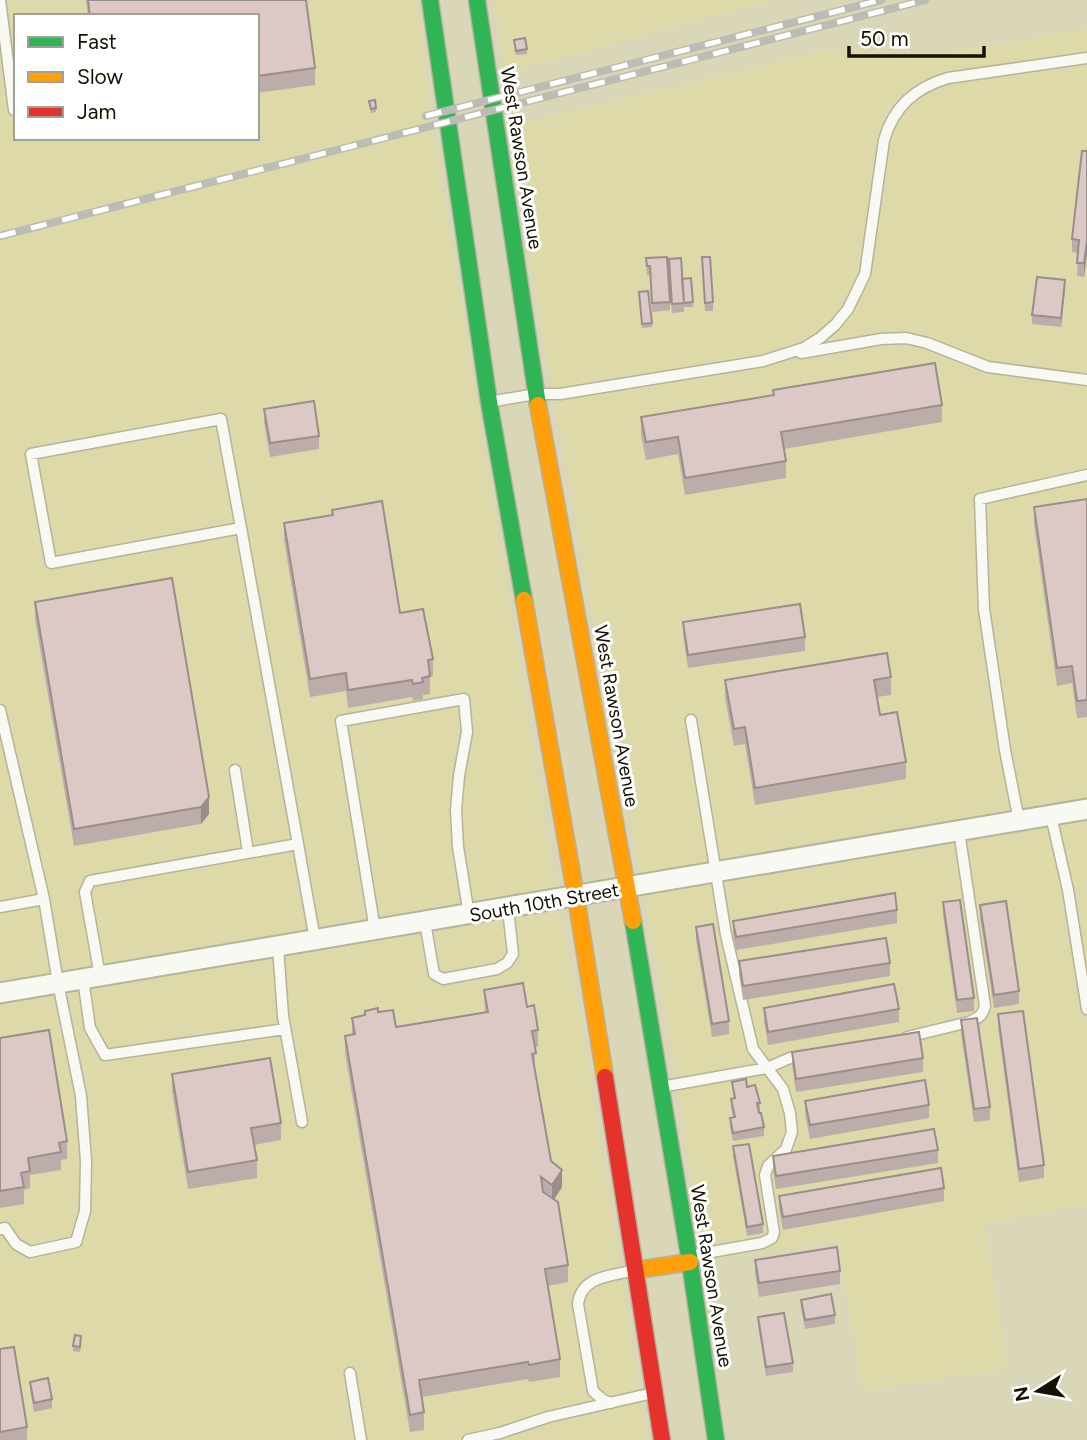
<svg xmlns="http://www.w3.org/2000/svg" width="1087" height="1440" font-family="Figtree,sans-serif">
	<rect width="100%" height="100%" fill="#dad7b9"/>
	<path fill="#ddd9a8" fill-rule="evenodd" d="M0 0H416L436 149 547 833 591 1084 647 1440H0ZM16 16H257V138H16Z
		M494 0H772L505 73Z
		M1087 28V1205L984 1223 1008 1368 863 1391 837 1240 704 1262 670 1037 542 334 512 126 828 49 931 52 1006 44Z"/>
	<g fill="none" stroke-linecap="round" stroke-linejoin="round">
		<g stroke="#b5b39c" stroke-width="13">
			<path id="lane" d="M0 0 14 110
				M801 353 881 339 906 338 927 343 988 367 1087 380
				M489 402 536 394H560L763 361 804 348 820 338 835 325 848 309 865 274 884 140C894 106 915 88 948 78L1087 58
				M241 528 221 419 31 454 51 563 241 528 298 844
				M0 710 44 899 58 983 81 1096 86 1161 85 1211 76 1242 30 1252 16 1244 5 1228 0 1229
				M235 770 248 852
				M1051 816 1068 890 1087 1009
				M1019 821 1005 750 984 609 980 499 1087 475
				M0 907 44 899
				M425 922 434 974 443 979 497 969 507 963 513 954 508 909
				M375 930 341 721 464 699 467 732 459 776 456 810 458 847 469 915
				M278 947 283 1016 302 1122
				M100 976 85 892 90 881 298 844 315 940
				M83 979 90 1028 105 1055 285 1029
				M907 1037 969 1022C978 1018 983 1016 985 1006L959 831
				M661 1087 767 1068 790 1058 803 1056
				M689 1256 762 1243 772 1238 774 1232 765 1175 768 1166 786 1149 792 1132 790 1113 783 1089 753 1049 726 935 691 720
				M350 1373 361 1440
				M611 1403 603 1400 593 1391 578 1304C581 1276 611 1276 635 1270
				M468 1440 500 1433 548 1417 653 1393"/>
		</g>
		<g stroke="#b5b39c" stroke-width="23">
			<path id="street" d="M0 993 1087 809"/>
		</g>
		<g stroke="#b5b39c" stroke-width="19">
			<path id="fast" d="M430 0 489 402 524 600
				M477 0 538 405
				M633 921 689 1256 716 1440"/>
		</g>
		<g stroke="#b5b39c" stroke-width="19">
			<path id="slow" d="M538 405 633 921
				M524 600 576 897 605 1077
				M637 1270 690 1262"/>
		</g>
		<g stroke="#b5b39c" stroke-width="19">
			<path id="jam" d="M605 1077 662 1440"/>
		</g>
		<use href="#lane" stroke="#f9f9f4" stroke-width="10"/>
		<use href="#street" stroke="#f9f9f4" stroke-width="19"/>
		<use href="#fast" stroke="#30b455" stroke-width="16"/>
		<use href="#slow" stroke="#ff9f0a" stroke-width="16"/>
		<use href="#jam" stroke="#e5322d" stroke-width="16"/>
		<g stroke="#bdbcb4" stroke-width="8">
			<path id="rail" d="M426 116 881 0
				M0 236 925 0"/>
		</g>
		<use href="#rail" stroke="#fff" stroke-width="5" stroke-dasharray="16" stroke-linecap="butt"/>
	</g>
	<path fill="#bdadaa" d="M86 0H306L315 68V85L257 93V16H88Z
		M514 40 527 49V54L516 55Z
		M369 101 376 108V112L371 113Z
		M1087 151V254L1084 277 1077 276 1078 253 1072 252V239Z
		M702 257 713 302V311H705Z
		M646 258 670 302V310L652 312 650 275H647Z
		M669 259 682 279 691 278 693 307H684V312L672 313Z
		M1065 289 1061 327 1032 324V315Z
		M639 296 652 323V327L642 328Z
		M773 390 942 405V422L784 449 786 461V478L685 495 678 454 646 460 641 435V417L773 395Z
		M264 409 319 436V449L270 457 264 422Z
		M1087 499V717L1077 718 1072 683 1057 686 1034 524V507Z
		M332 510 400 613 433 659V676L430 677V694L423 695V699L413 701 412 697 348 708 346 691 310 697 284 540V523L332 515Z
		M35 602 209 814 201 824 74 846 35 619Z
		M683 622 805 637V651L688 668 683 635Z
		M891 677V695L877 697 880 715 906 762V779L755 805 745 744 734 746 725 698V680Z
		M943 902 974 998V1011L957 1013 943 915Z
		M980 905 1019 991V1004L994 1008 980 918Z
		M897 910V923L736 950 733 934V921Z
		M696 927 729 1021V1034L712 1037 696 940Z
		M739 961 890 963V976L743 1000 739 974Z
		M484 990 527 1007 538 1030V1047H535V1070L551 1161 562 1187 554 1199 568 1265V1282L547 1286 560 1359V1377L529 1382 528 1379 422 1397 424 1412V1430L410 1432 345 1053V1036L352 1035V1018L378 1012 396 1027 485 1012Z
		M764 1008 899 1009V1022L768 1045 764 1021Z
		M998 1014 1044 1165V1178L1019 1182 998 1028Z
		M961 1020 990 1107V1120L974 1122 961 1033Z
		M0 1038 67 1141V1159L61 1160V1170L30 1175V1188L24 1190V1204L0 1208Z
		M792 1052 923 1058V1072L796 1092 792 1065Z
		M172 1074 281 1123V1140L254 1145 257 1160V1178L188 1189 172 1091Z
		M732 1082 747 1087 760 1103V1112H759L764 1127V1136L733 1141 730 1127V1118L733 1117 731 1108V1099H734Z
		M805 1101 929 1105V1118L810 1139 805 1114Z
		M733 1146 763 1224V1233L747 1236 733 1155Z
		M938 1150V1163L776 1189 773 1169V1156Z
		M944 1188V1201L783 1230 779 1209V1196Z
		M755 1260 840 1271V1284L759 1297 755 1273Z
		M801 1300 835 1315V1324L805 1329 801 1308Z
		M758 1317 793 1363V1372L766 1376 758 1326Z
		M81 1341 80 1352 73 1351V1346Z
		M0 1349 27 1427V1440H0Z
		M30 1382 52 1399V1408L34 1412 30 1390Z"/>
	<path fill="#9a8d8b" d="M1087 241V254L1084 277V263Z
		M1065 280V289L1061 327V318Z
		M209 797V814L201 824V807Z
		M562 1170V1187L552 1203V1185Z"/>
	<path fill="#dcc9c6" stroke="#9a8d8b" stroke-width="2" d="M88 0H306L315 68 257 76V16H90Z
		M525 38 527 49 516 51 514 40Z
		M375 100 376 108 371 109 369 101Z
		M1082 151H1087V241L1084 263H1077L1079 240 1072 239Z
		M667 257 670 302 652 303 650 266H647L646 258Z
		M702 257H710L713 302 705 303Z
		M681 258 684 303 672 304 669 259Z
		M1037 277 1065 280 1061 318 1032 315Z
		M691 278 693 302 684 303 682 279Z
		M648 291 652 323 642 324 639 292Z
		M935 363 942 405 781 432 786 461 685 478 678 437 646 442 641 417 774 395 773 390Z
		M314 401 319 436 270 443 264 409Z
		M1087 499V700L1077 701 1072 666 1057 668 1034 507Z
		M382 501 400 613 423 609 433 659 428 660 430 676 422 678 423 682 413 684 412 680 348 690 346 673 310 679 284 523 333 515 332 510Z
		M172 578 209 797 201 807 74 829 35 602Z
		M800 604 805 637 688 655 683 622Z
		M887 653 891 677 874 680 880 715 897 712 906 762 755 788 745 727 734 729 725 680Z
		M895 893 897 910 736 937 733 921Z
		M960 900 974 998 957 1000 943 902Z
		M1006 901 1019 991 994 995 980 905Z
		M713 924 729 1021 712 1024 696 927Z
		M886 938 890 963 743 986 739 961Z
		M523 983 527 1007 534 1005 538 1030 532 1031 536 1053 532 1054 551 1161 562 1170 552 1185 541 1177 543 1192 558 1202 568 1265 545 1269 560 1359 529 1365 528 1362 419 1380 424 1412 410 1415 345 1036 355 1034 352 1018 365 1015V1011L378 1008V1012L393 1010 396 1027 488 1012 484 990Z
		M894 984 899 1009 768 1032 764 1008Z
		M1023 1011 1044 1165 1019 1169 998 1014Z
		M977 1018 990 1107 974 1109 961 1020Z
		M49 1030 67 1141 59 1143 61 1152 28 1158 30 1171 21 1173 24 1187 0 1191V1038Z
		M919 1032 923 1058 796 1079 792 1052Z
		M270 1058 281 1123 251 1128 257 1160 188 1172 172 1074Z
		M746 1079 747 1087 755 1085 760 1103H757L759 1113H761L764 1127 733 1133 730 1118 735 1117 731 1099 735 1098 732 1082Z
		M925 1080 929 1105 810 1125 805 1101Z
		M934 1129 938 1150 776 1176 773 1156Z
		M749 1144 763 1224 747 1227 733 1146Z
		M941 1168 944 1188 783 1217 779 1196Z
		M837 1247 840 1271 759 1283 755 1260Z
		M831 1294 835 1315 805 1320 801 1300Z
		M784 1313 793 1363 766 1367 758 1317Z
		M75 1335 81 1336 80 1347 73 1346Z
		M14 1347 27 1427 0 1432V1349Z
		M48 1378 52 1399 34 1403 30 1382Z"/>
	<g text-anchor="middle" stroke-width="6" stroke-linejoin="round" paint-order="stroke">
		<g font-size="19" fill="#131100" stroke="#fff">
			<text transform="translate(522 158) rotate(81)" y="7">West Rawson Avenue</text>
			<text transform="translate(617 716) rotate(80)" y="7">West Rawson Avenue</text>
			<text transform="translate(544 902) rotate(-10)" y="7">South 10th Street</text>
			<text transform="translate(712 1276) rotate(81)" y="7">West Rawson Avenue</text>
		</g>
	</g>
	<rect x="14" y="14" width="245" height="126" fill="#ffffff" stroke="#a1a099" stroke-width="2"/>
	<rect x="28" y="37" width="35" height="10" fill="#30b455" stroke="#a1a099" stroke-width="2"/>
	<text x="77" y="49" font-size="21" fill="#131100">Fast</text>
	<rect x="28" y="72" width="35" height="10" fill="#ff9f0a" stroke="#a1a099" stroke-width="2"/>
	<text x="77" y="84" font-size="21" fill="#131100">Slow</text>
	<rect x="28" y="107" width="35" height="10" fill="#e5322d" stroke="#a1a099" stroke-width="2"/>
	<text x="77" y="119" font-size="21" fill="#131100">Jam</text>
	<g transform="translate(1038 1391) rotate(259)" stroke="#ffffff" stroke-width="5" paint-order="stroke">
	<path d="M0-5L12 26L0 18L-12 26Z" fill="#131100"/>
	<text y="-10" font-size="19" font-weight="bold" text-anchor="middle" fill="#131100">N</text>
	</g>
	<path d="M849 46v10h135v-10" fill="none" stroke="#131100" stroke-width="3.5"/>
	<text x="860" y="46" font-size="21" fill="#131100" stroke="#ffffff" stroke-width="5" paint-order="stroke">50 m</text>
</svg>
